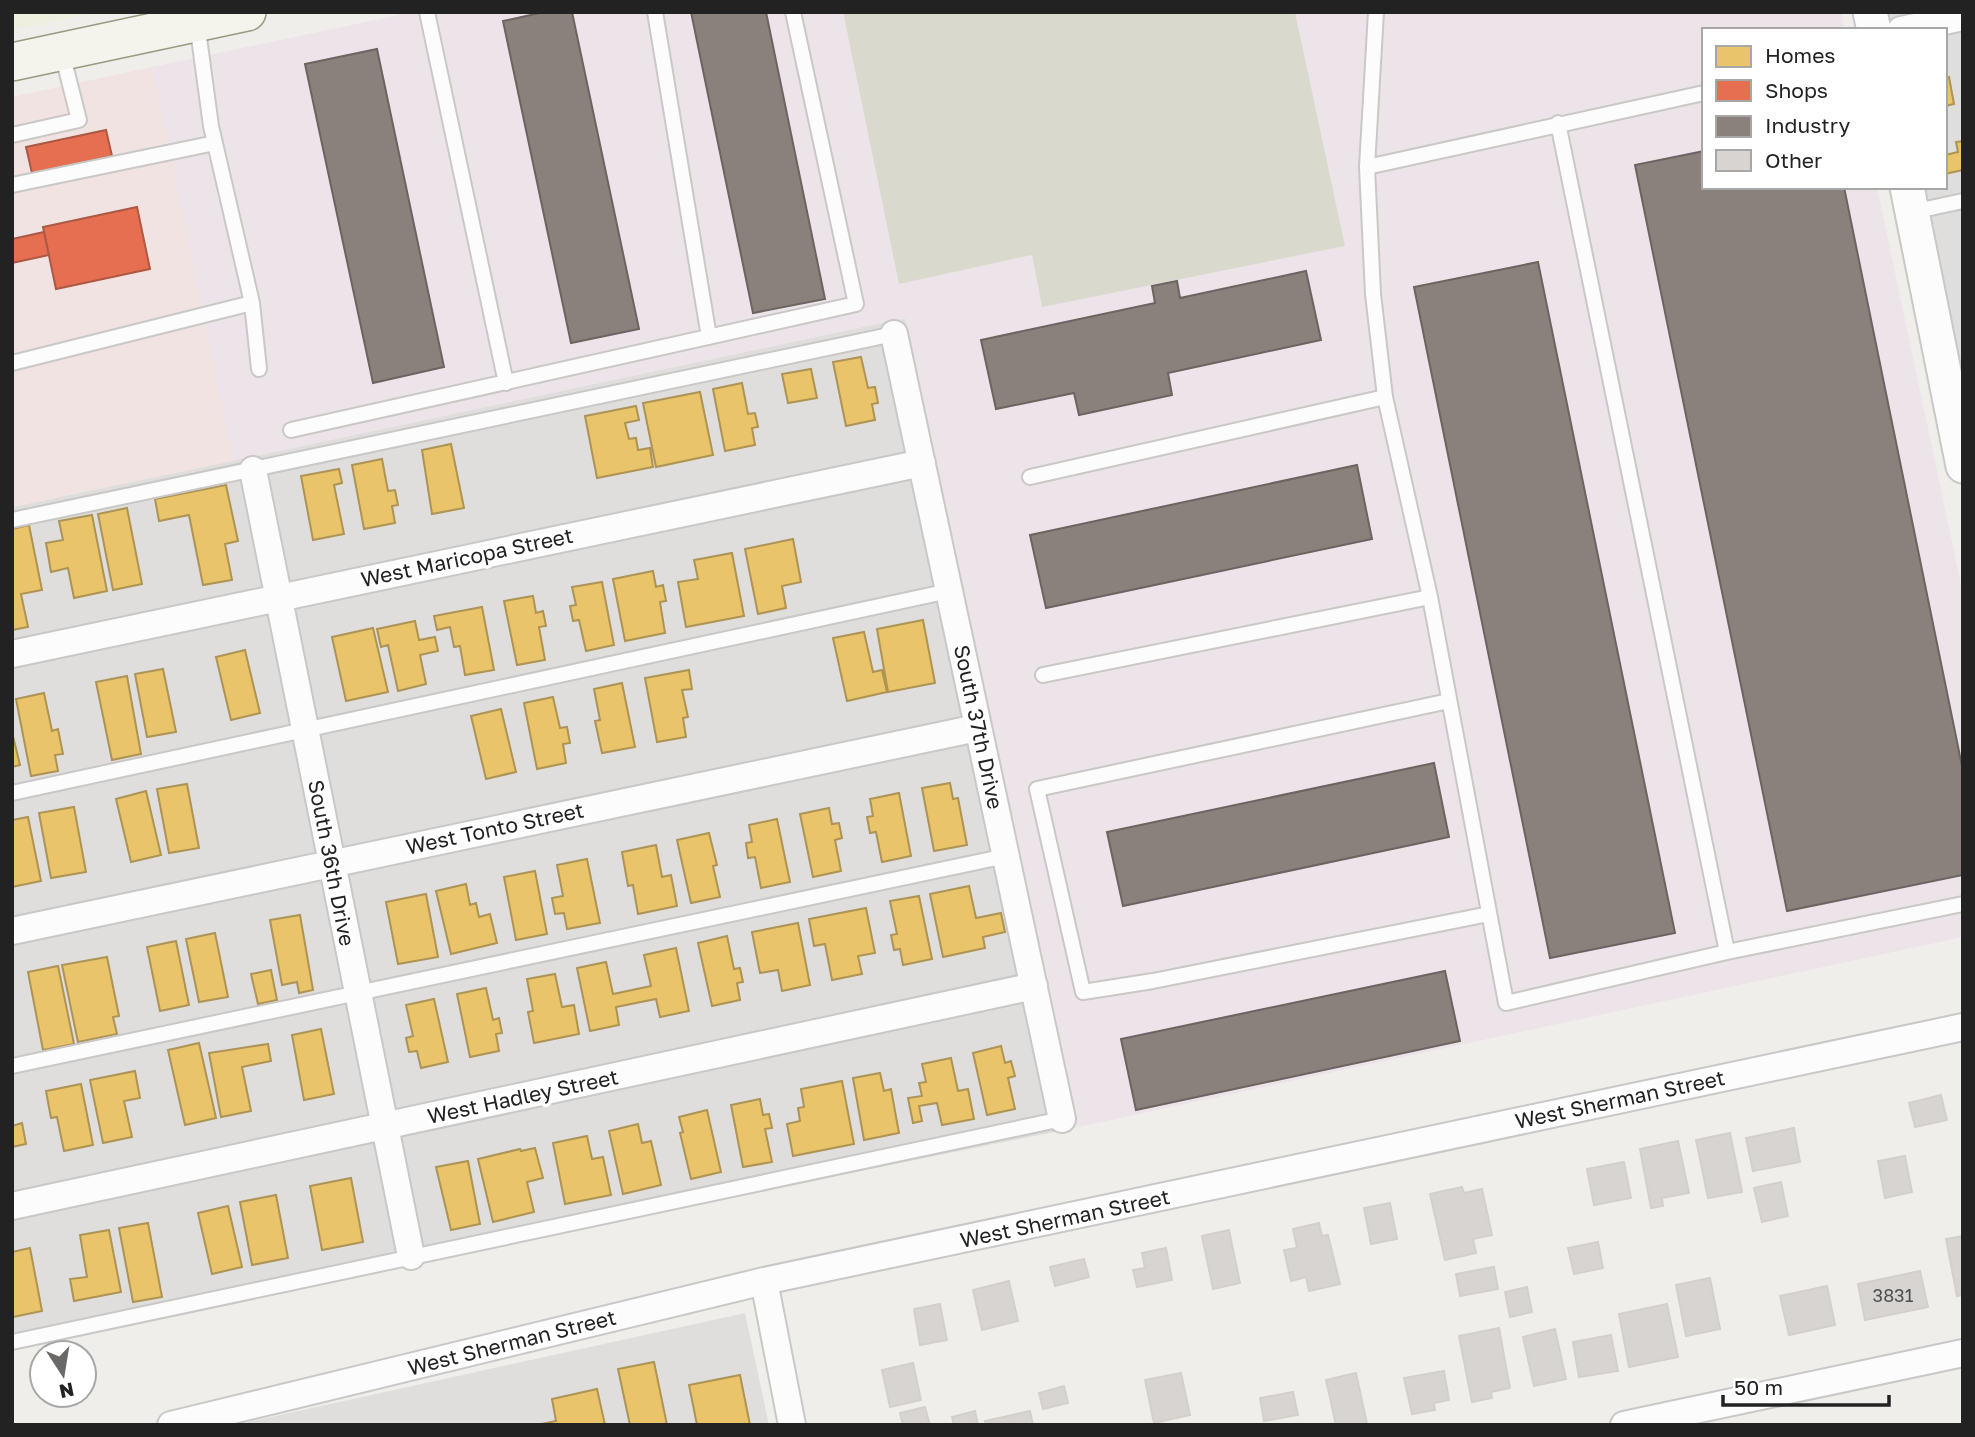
<svg xmlns="http://www.w3.org/2000/svg" width="1975" height="1437" font-family="'Golos Text',sans-serif">
	<rect width="100%" height="100%" fill="#f0eeeb"/>
	<path fill="#dfdedc" d="M1885 12H1963V392L1921 187H1945V30H1888Z
		M905 318 1069 1129 12 1342V507Z
		M745 1313 769 1425H235Z"/>
	<path fill="#f1e3e1" d="M152 67 233 461 12 507V97Z"/>
	<path fill="#ede4e9" d="M413 12H843L899 284 1032 255 1042 306 1345 246 1295 12H1841L1844 30H1704V187H1877L1963 594V937L1069 1129 905 318 233 461 152 67Z"/>
	<path fill="#d9d9cd" d="M843 12H1295L1345 246 1042 307 1032 255 899 284Z"/>
	<path fill="#efefdf" d="M12 12H97L12 30Z"/>
	<path fill="#e9c46a" stroke="#ad9354" stroke-width="2" d="M1949 77 1954 104 1945 106V78Z
		M1963 141V170L1945 174V155L1958 152 1956 142Z
		M861 357 868 388 875 387 878 403 872 404 875 420 846 426 833 362Z
		M811 369 817 398 788 403 782 374Z
		M742 383 748 414 755 413 758 427 752 428 755 445 725 451 713 389Z
		M700 392 713 455 656 467 643 403Z
		M636 406 639 420 625 423 629 439 636 438 638 450 650 448 653 467 597 478 585 416Z
		M451 444 464 508 432 514 422 450Z
		M382 459 388 491 395 490 398 505 392 506 395 523 364 529 352 465Z
		M339 469 342 483 334 485 344 534 313 540 301 476Z
		M226 485 238 541 225 544 232 580 203 585 189 515 159 521 155 499Z
		M127 508 142 584 113 590 98 514Z
		M92 515 107 591 74 598 68 568 51 572 46 543 63 540 59 521Z
		M29 525 42 590 21 594 28 627 12 630V529Z
		M793 539 801 582 782 586 786 608 758 614 745 549Z
		M732 553 744 616 686 627 678 582 698 579 694 560Z
		M653 571 656 587 663 585 666 601 660 602 665 633 625 641 613 579Z
		M602 582 614 645 586 651 579 620 573 621 570 606 576 605 572 587Z
		M533 596 536 613 543 611 546 626 539 627 545 660 517 665 504 601Z
		M482 607 494 670 465 675 460 646 454 647 450 627 437 630 434 616Z
		M923 620 935 683 888 692 877 629Z
		M415 621 419 640 435 637 438 651 420 655 426 684 398 691 388 645 381 647 377 629Z
		M373 628 388 692 346 701 332 637Z
		M864 632 873 672 882 670 887 692 847 701 833 638Z
		M245 650 260 713 231 720 216 657Z
		M163 669 176 732 147 737 135 674Z
		M689 670 692 689 682 690 688 717 683 718 686 737 657 742 645 678Z
		M127 676 141 754 112 760 96 682Z
		M622 683 635 747 602 753 595 721 600 720 594 689Z
		M44 693 52 731 58 729 63 754 55 755 58 771 31 776 16 699Z
		M553 697 560 728 567 727 570 743 563 744 566 763 537 769 524 703Z
		M501 709 516 772 486 779 471 716Z
		M12 732 20 765 12 767Z
		M950 783 953 799 958 798 967 845 934 851 922 788Z
		M187 784 199 848 169 853 157 789Z
		M146 791 161 855 131 862 116 799Z
		M899 793 911 856 882 862 876 832 870 833 867 817 873 816 870 799Z
		M74 807 86 872 51 878 39 813Z
		M829 808 832 824 839 823 842 838 835 840 841 871 813 877 800 814Z
		M28 817 41 881 12 887V820Z
		M777 819 790 882 761 888 755 857 748 858 746 843 752 842 749 825Z
		M709 833 717 865 713 866 720 897 691 903 677 840Z
		M656 845 662 877 671 875 677 906 638 914 633 885 628 886 622 852Z
		M587 859 600 923 567 929 564 913 555 914 552 898 563 896 557 865Z
		M535 871 547 934 516 940 504 877Z
		M466 884 470 905 476 903 479 917 490 914 497 943 451 954 436 891Z
		M969 886 976 918 1001 913 1005 932 983 937 985 948 943 957 930 894Z
		M426 894 438 957 398 964 386 902Z
		M919 896 932 959 903 965 900 949 894 950 891 935 897 934 890 901Z
		M866 908 875 953 858 956 862 974 832 980 825 944 814 946 809 919Z
		M300 915 313 990 299 993 297 982 282 985 270 920Z
		M798 923 810 985 782 991 778 970 760 973 752 932Z
		M215 933 228 997 199 1002 186 939Z
		M727 936 734 969 740 968 743 982 737 983 740 1000 712 1006 698 943Z
		M176 941 189 1005 160 1011 147 947Z
		M676 948 689 1011 660 1017 656 999 616 1007 619 1025 590 1031 577 968 606 962 613 994 651 986 644 955Z
		M107 957 119 1016 113 1017 117 1034 78 1042 62 965Z
		M58 966 74 1044 43 1050 28 972Z
		M271 970 277 1000 258 1004 251 974Z
		M555 974 562 1007 574 1005 579 1034 534 1043 528 1012 533 1011 527 979Z
		M486 988 493 1020 499 1018 502 1033 496 1034 499 1051 470 1057 457 994Z
		M434 999 448 1062 421 1068 417 1051 409 1052 406 1038 413 1036 406 1005Z
		M321 1029 334 1094 304 1100 292 1035Z
		M199 1043 216 1118 185 1125 168 1050Z
		M268 1044 271 1061 242 1067 251 1111 221 1117 209 1053Z
		M1001 1046 1005 1063 1011 1061 1015 1076 1008 1078 1015 1109 987 1115 973 1053Z
		M951 1058 958 1091 968 1089 974 1119 942 1125 937 1103 919 1106 922 1121 913 1123 908 1098 922 1096 919 1083 926 1082 922 1064Z
		M135 1071 140 1098 124 1101 132 1137 103 1143 90 1080Z
		M880 1073 884 1091 891 1089 899 1133 864 1140 853 1078Z
		M842 1081 854 1144 793 1156 787 1124 800 1121 798 1108 804 1107 801 1089Z
		M81 1084 93 1145 64 1151 57 1117 51 1118 46 1091Z
		M760 1099 763 1115 769 1114 772 1128 765 1129 772 1162 743 1167 731 1105Z
		M707 1110 721 1172 691 1179 680 1133 683 1132 679 1117Z
		M22 1123 26 1144 12 1147V1126Z
		M638 1124 642 1143 651 1141 661 1185 623 1194 609 1131Z
		M587 1136 592 1159 603 1157 611 1195 565 1204 553 1143Z
		M535 1148 543 1178 527 1182 534 1212 493 1222 478 1159 520 1149 521 1151Z
		M468 1161 480 1224 451 1230 436 1167Z
		M351 1178 363 1242 322 1250 310 1186Z
		M276 1195 288 1258 252 1265 240 1202Z
		M228 1206 242 1267 212 1274 198 1213Z
		M148 1223 162 1297 133 1302 119 1228Z
		M109 1230 121 1292 74 1301 70 1279 87 1277 80 1235Z
		M30 1248 42 1311 13 1317 12 1252Z
		M654 1362 667 1425H630L618 1369Z
		M740 1375 750 1425H697L689 1385Z
		M597 1389 605 1425H537L556 1421 552 1399Z"/>
	<path fill="#e76f51" stroke="#ac5843" stroke-width="2" d="M106 130 112 156 32 173 26 147Z
		M137 207 150 269 56 289 43 227Z
		M44 232 49 255 12 263V239Z"/>
	<path fill="#8a817c" stroke="#6b6461" stroke-width="2" d="M544 12H572L639 329 571 343 503 21Z
		M691 12H766L825 299 753 313Z
		M377 49 444 367 373 383 305 64Z
		M1704 151V187H1844L1963 771V875L1787 911 1635 165Z
		M1538 262 1675 933 1550 958 1414 287Z
		M1306 271 1321 340 1168 373 1172 395 1079 415 1074 393 996 409 981 340 1155 303 1152 286 1177 281 1180 298Z
		M1357 465 1372 539 1046 608 1030 535Z
		M1434 763 1449 837 1123 906 1107 832Z
		M1445 971 1460 1041 1136 1110 1121 1039Z"/>
	<path fill="#d7d4d2" stroke="#d3d0cc" stroke-width="2" d="M1941 1095 1947 1120 1915 1127 1909 1103Z
		M1794 1128 1800 1162 1753 1171 1746 1138Z
		M1730 1133 1742 1192 1708 1198 1696 1140Z
		M1678 1141 1689 1193 1662 1198 1663 1206 1651 1208 1640 1149Z
		M1905 1156 1912 1192 1885 1198 1878 1161Z
		M1624 1162 1631 1198 1594 1205 1587 1169Z
		M1781 1182 1788 1216 1762 1222 1754 1188Z
		M1462 1187 1464 1193 1482 1189 1492 1235 1473 1239 1476 1253 1445 1260 1430 1194Z
		M1390 1203 1397 1239 1371 1244 1364 1208Z
		M1319 1223 1322 1236 1328 1235 1340 1284 1309 1291 1306 1277 1291 1281 1284 1250 1297 1248 1293 1229Z
		M1229 1230 1240 1283 1213 1289 1202 1236Z
		M1963 1236V1295L1957 1296 1946 1239Z
		M1598 1242 1603 1268 1574 1274 1568 1248Z
		M1166 1248 1172 1280 1137 1287 1133 1270 1145 1268 1142 1253Z
		M1084 1259 1089 1277 1055 1286 1050 1267Z
		M1494 1267 1498 1289 1460 1296 1456 1274Z
		M1920 1271 1928 1307 1865 1320 1858 1284Z
		M1710 1278 1720 1329 1686 1336 1676 1285Z
		M1009 1281 1018 1321 982 1330 973 1290Z
		M1827 1286 1835 1325 1789 1335 1780 1296Z
		M1527 1287 1532 1312 1510 1317 1505 1292Z
		M940 1304 947 1340 920 1345 914 1309Z
		M1667 1304 1678 1357 1629 1367 1619 1314Z
		M1499 1328 1510 1388 1491 1392 1492 1398 1472 1402 1459 1336Z
		M1555 1329 1566 1379 1534 1386 1523 1337Z
		M1611 1335 1618 1371 1579 1377 1573 1342Z
		M913 1363 921 1400 890 1407 882 1370Z
		M1444 1371 1449 1400 1434 1403 1435 1410 1412 1414 1404 1378Z
		M1181 1373 1190 1415 1154 1423 1145 1380Z
		M1356 1373 1367 1424 1336 1425 1326 1380Z
		M1064 1386 1068 1403 1043 1409 1039 1393Z
		M1293 1392 1298 1415 1264 1421 1260 1398Z
		M925 1407 930 1425H903L900 1413Z
		M975 1411 978 1425H954L952 1417Z
		M1030 1411 1033 1425H986L985 1421Z"/>
	<g fill="none" stroke-linecap="round" stroke-linejoin="round">
		<g stroke="#c9c8c7" stroke-width="18">
			<path id="service" d="M427 12 506 383
				M655 12 709 337
				M1376 12 1367 167 1373 294 1385 397 1430 597 1506 1003 1727 952 1963 904
				M1558 123 1727 952
				M12 135 79 120 62 53
				M1367 167 1704 93
				M12 185 215 143
				M1912 212 1963 201
				M252 303 259 369
				M12 363 252 303 211 126 197 23
				M291 430 856 304 793 12
				M1030 477 1385 397
				M12 520 894 334
				M1043 675 1430 597
				M1449 701 1037 789 1083 992 1153 981 1489 914
				M12 793 949 591
				M12 1066 1006 856
				M12 1342 1062 1119"/>
		</g>
		<g stroke="#c9c8c7" stroke-width="30">
			<path id="minor" d="M1901 30 1963 17
				M894 334 1062 1119
				M253 470 411 1256
				M12 654 922 463
				M12 931 977 728
				M12 1206 1034 986
				M764 1281 792 1425
				M171 1425 764 1281 1963 1027
				M1624 1425 1963 1353"/>
		</g>
		<g stroke="#c9c8c7" stroke-width="37">
			<path id="tertiary" d="M1870 12 1874 30
				M1907 187 1963 466"/>
		</g>
		<g stroke="#999a82" stroke-width="40">
			<path id="secondary" d="M12 62 247 12"/>
		</g>
		<use href="#service" stroke="#fdfcfc" stroke-width="14"/>
		<use href="#minor" stroke="#fdfcfc" stroke-width="26"/>
		<use href="#tertiary" stroke="#fdfcfc" stroke-width="33"/>
		<use href="#secondary" stroke="#f4f4ed" stroke-width="37"/>
	</g>
	<g text-anchor="middle" stroke-width="7" stroke-linejoin="round" paint-order="stroke">
		<g font-size="18" fill="#4f4e4e">
			<text x="1893" y="1302">3831</text>
		</g>
		<g font-size="21" fill="#222" stroke="#fff">
			<text transform="translate(467 558) rotate(-12)" y="7">West Maricopa Street</text>
			<text transform="translate(978 727) rotate(78)" y="7">South 37th Drive</text>
			<text transform="translate(495 829) rotate(-12)" y="7">West Tonto Street</text>
			<text transform="translate(331 863) rotate(79)" y="7">South 36th Drive</text>
			<text transform="translate(523 1097) rotate(-12)" y="7">West Hadley Street</text>
			<text transform="translate(1620 1100) rotate(-12)" y="7">West Sherman Street</text>
			<text transform="translate(1065 1219) rotate(-12)" y="7">West Sherman Street</text>
			<text transform="translate(512 1343) rotate(-14)" y="7">West Sherman Street</text>
		</g>
	</g>
	<rect width="1975" height="1437" fill="none" stroke="#222222" stroke-width="28"/>
	<rect x="1702" y="28" width="245" height="161" fill="#ffffff" stroke="#a7a7a7" stroke-width="2"/>
	<rect x="1716" y="46" width="35" height="21" fill="#e9c46a" stroke="#a7a7a7" stroke-width="2"/>
	<text x="1765" y="63" font-size="21" fill="#222222">Homes</text>
	<rect x="1716" y="80" width="35" height="21" fill="#e76f51" stroke="#a7a7a7" stroke-width="2"/>
	<text x="1765" y="98" font-size="21" fill="#222222">Shops</text>
	<rect x="1716" y="116" width="35" height="21" fill="#8a817c" stroke="#a7a7a7" stroke-width="2"/>
	<text x="1765" y="133" font-size="21" fill="#222222">Industry</text>
	<rect x="1716" y="150" width="35" height="21" fill="#d7d4d2" stroke="#a7a7a7" stroke-width="2"/>
	<text x="1765" y="168" font-size="21" fill="#222222">Other</text>
	<g transform="translate(63 1374) rotate(168)"><circle r="33" fill="#ffffff" stroke="#a7a7a7" stroke-width="2"/>
	<path d="M0-5L12 26L0 18L-12 26Z" fill="#6a6968"/>
	<text y="-10" font-size="19" font-weight="bold" text-anchor="middle" fill="#222222">N</text>
	</g>
	<path d="M1723 1395v10h166v-10" fill="none" stroke="#222222" stroke-width="3.5"/>
	<text x="1734" y="1395" font-size="21" fill="#222222" stroke="#ffffff" stroke-width="5" paint-order="stroke">50 m</text>
</svg>
